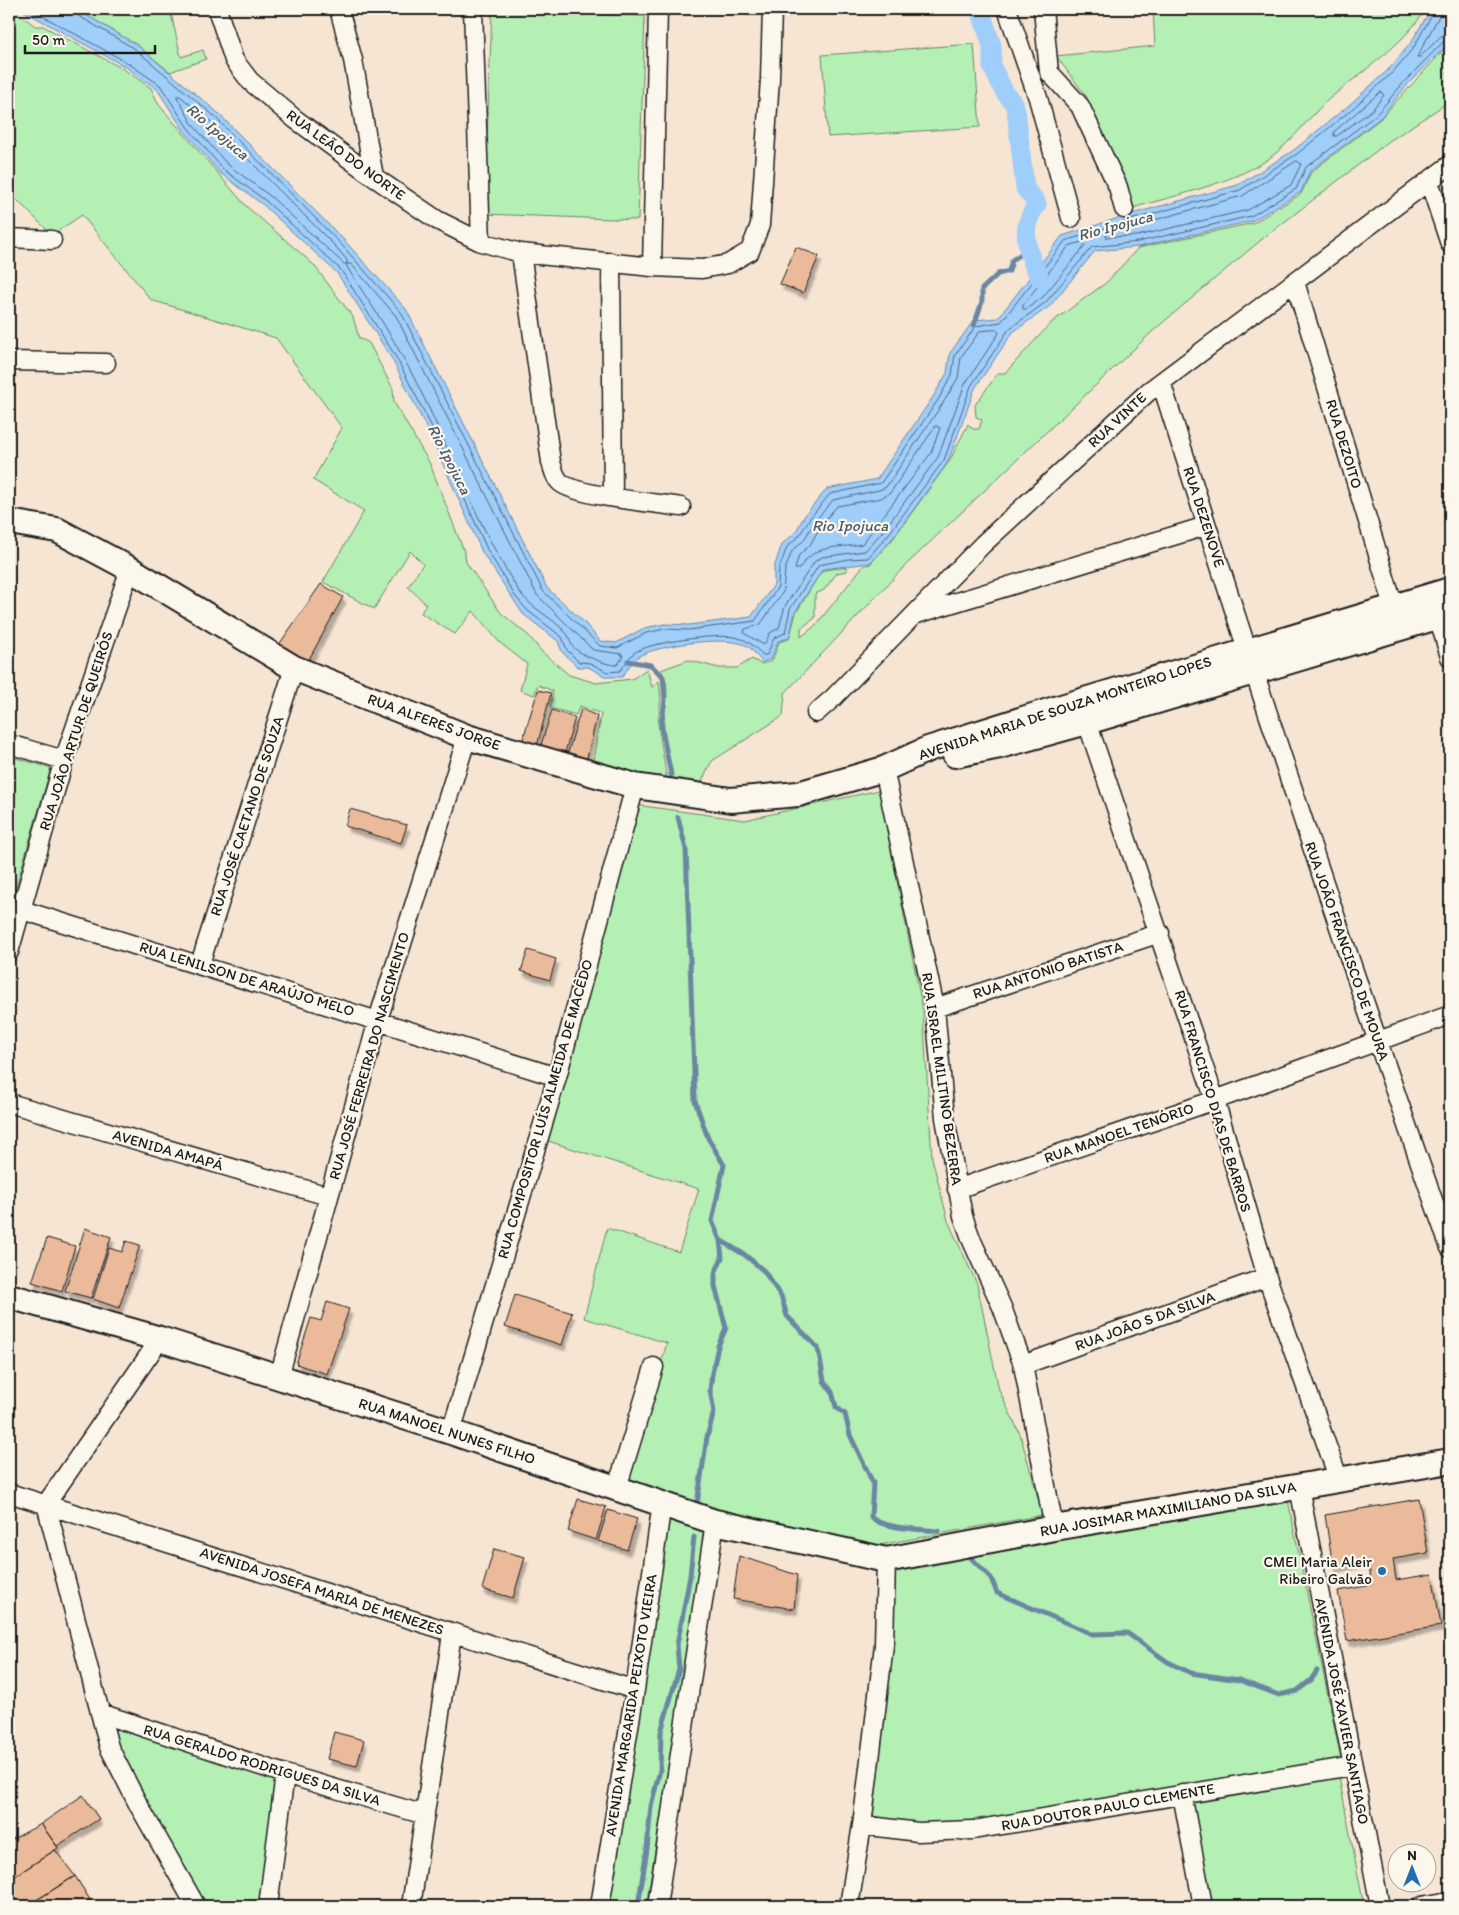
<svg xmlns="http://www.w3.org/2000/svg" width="1459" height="1915" font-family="Itim,sans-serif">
	<defs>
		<filter id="shadow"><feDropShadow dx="3" dy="5.5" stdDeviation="1" flood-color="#0004"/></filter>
	</defs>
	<rect width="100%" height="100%" fill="#f6e5d3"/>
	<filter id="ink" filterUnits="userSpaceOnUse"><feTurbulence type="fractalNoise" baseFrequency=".02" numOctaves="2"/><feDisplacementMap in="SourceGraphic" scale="10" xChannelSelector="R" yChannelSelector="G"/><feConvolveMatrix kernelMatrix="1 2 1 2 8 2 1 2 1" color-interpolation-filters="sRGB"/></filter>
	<g filter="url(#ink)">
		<path fill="#b4efb4" stroke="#688668" d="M9 9H12L35 26H43L125 70 151 88 159 105 246 206 313 264 353 317 359 338 369 343 393 389 394 402 430 464 465 554 466 562 501 613 529 636 542 652 569 675 596 683 632 679 647 669 652 687 659 681 661 698 658 724 668 786 592 766 601 714 580 706 576 715 550 708 553 691 538 685 534 695 520 690 527 664 499 642 473 611 455 634 421 613 426 604 408 587 423 564 410 551 374 609 323 582 364 511 313 480 342 428 276 338 151 300 82 215 52 235 9 192Z
			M76 9H170L181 57 203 50 206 59 170 72 137 45Z
			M1153 9H1425C1407 43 1358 74 1328 100 1306 120 1286 150 1259 165 1218 187 1173 196 1129 209L1123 185 1086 96 1056 56 1155 46Z
			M492 10 645 16 638 220 484 214Z
			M1450 43V101L1388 142 1261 240 1154 330 906 565 785 693 783 716 712 761 697 791 676 788C672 768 665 747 664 727 663 708 673 687 661 670L688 660 719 668H737L752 659 761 664 772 661 779 642 789 639 796 613 819 575 824 570 847 567V571L837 573 824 590 815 594V618L801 628V637L816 625 863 566 870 564 892 540 950 460 968 424 973 429H979L982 420 976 417 975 405 998 373H1005L1052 322 1107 282 1138 248 1253 223 1301 194 1311 172 1380 119Z
			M974 44 980 127 828 137 822 55Z
			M9 756 51 768 9 910Z
			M879 790 923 1011 932 1158 948 1221 977 1284 999 1390 1020 1434 1043 1515 857 1549 624 1485 667 1343 584 1318 607 1228 679 1252 699 1189 548 1141 636 805 745 820Z
			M1288 1500 1341 1760 974 1823 915 1824 870 1820 894 1570Z
			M667 1515 708 1527 646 1906H606Z
			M109 1723 278 1779 263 1906H202L139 1799Z
			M1339 1777 1364 1906H1209L1189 1799Z"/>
		<path fill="#9fcefb" stroke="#6b87a2" d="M20 9H76L137 45 217 112 344 240 406 309 547 588 584 622 600 641 616 643 644 628 665 624 689 625 751 617 774 585V568L782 544 795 533 805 515 827 489 877 479 933 397 947 373 950 353 974 320 998 318 1062 236 1128 215 1238 185 1294 150 1348 106 1388 70 1410 44 1431 9H1450V42L1408 84 1380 118 1310 171 1301 192 1252 221 1138 247 1095 251 1050 306 1013 332 975 388 948 462 892 539 870 563 823 569 795 612 789 638 778 641 771 659 762 662C758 658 754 651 749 647 730 634 659 645 639 656 632 660 627 671 622 677H606L588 667H578L562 652 558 641 523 614 482 552 431 437 392 359 337 273 262 204 220 173 184 131 157 89 126 67Z"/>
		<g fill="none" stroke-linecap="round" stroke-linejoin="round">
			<path stroke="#506375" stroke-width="1" d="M30 9 128 63 160 85 188 128 223 169 266 201 341 270 396 357 436 435 487 549 515 596 527 610 562 637 567 650 579 662 590 663 607 672 620 671C624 666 629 657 634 653 648 642 716 634 734 637 747 639 754 646 763 655H767L774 638 785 633 790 609 819 565 849 559 868 558 888 535 944 460 971 386 1009 329 1046 302 1092 247 1138 242 1251 216 1296 189 1306 167 1376 115 1405 81 1445 40 1450 39
				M74 9 77 15 135 49 213 115 340 243 401 312 543 591 600 646 617 648 646 633 665 629 689 630 755 621 778 587 779 569 787 547 799 536 810 518 830 494 881 483 938 400 952 375 955 355 976 326 1001 322 1065 241 1130 220 1240 190 1297 154 1351 110 1392 73 1414 47 1435 9
				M1441 9 1439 16 1417 57H1420L1441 36 1450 33
				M1381 92 1384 95 1372 110 1337 136H1334V132Z
				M177 96H180L209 120 336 247 347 260V264H344L270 196 227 164 193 125Z
				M1297 161 1301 164 1291 185 1248 210 1137 236 1106 237 1107 233 1242 196Z
				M1083 242 1085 246 1042 298 1026 309H1023V305L1069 246Z
				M347 264H351L396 316 537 595 593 650 622 654 623 657 617 665C608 666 579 654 573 647 570 643 570 638 567 634 553 617 532 610 519 591 471 517 445 431 401 354 385 324 365 296 347 267Z
				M997 330 999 333 965 384 938 457 883 531 865 551 822 557 815 561 785 606 779 628 770 633 764 645 744 633 745 629 760 625 783 592 785 570 792 551 804 540 815 521 833 500 879 490 886 487 943 403 958 378 961 357 980 331Z
				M936 426 940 428 931 453 862 544C835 549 815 543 799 569H795L799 555 810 545 821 525 837 506 881 498 890 493Z"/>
			<path stroke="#6b87a2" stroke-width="5" d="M974 325 982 302V289L998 274 1009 271 1012 260 1021 254 1027 236
				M628 661 651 665 663 677 665 700 661 725 671 775
				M678 817 686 849 695 1101 708 1138 724 1165 712 1221 720 1240 722 1258 715 1273V1286L726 1328 718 1346 712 1374 710 1390 714 1412 707 1437 697 1504
				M720 1240 745 1255 764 1271 781 1296 787 1316 818 1348 824 1381 832 1392 836 1407 845 1414 850 1435 873 1483 871 1517C882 1529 922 1529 939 1531
				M965 1552 991 1578 997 1593 1092 1634 1127 1633 1168 1662 1191 1673 1239 1680 1279 1695 1297 1691 1311 1680 1317 1671
				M638 1906 647 1849 651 1806 660 1770 661 1732 679 1669 677 1645 690 1576 694 1537"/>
			<path stroke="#9fcefb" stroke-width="19" d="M980 9 992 46V67L1005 93 1013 102 1016 110 1025 188C1028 195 1034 196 1037 204 1033 210 1028 219 1027 226 1024 242 1032 264 1039 277"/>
		</g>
		<path fill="#eaba9a" stroke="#1c1c1c" filter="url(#shadow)" d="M796 247 819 256 803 293 780 284Z
			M321 584 343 597 307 663 278 646Z
			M538 690 551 693 536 750 521 745Z
			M581 709 597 716 585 766 566 759Z
			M552 710 575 718 563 759 539 751Z
			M350 809 407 825 401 843 345 826Z
			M528 950 556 959 550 980 521 971Z
			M85 1228 111 1237 91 1298 65 1291Z
			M47 1238 75 1246 62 1291 32 1282Z
			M126 1241 140 1245 119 1308 93 1299 109 1248 122 1252Z
			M515 1295 572 1313 562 1345 505 1327Z
			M327 1302 349 1309 327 1374 296 1364 311 1318 321 1321Z
			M578 1499 606 1507 596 1540 568 1531Z
			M1419 1499 1428 1553 1393 1559 1396 1580 1432 1574 1441 1626 1347 1641 1338 1591 1372 1585 1368 1561 1333 1567 1325 1515Z
			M608 1510 637 1519 627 1550 598 1541Z
			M494 1549 525 1557 513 1598 482 1589Z
			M739 1556 797 1575 794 1609 733 1599Z
			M334 1732 364 1740 357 1766 327 1759Z
			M83 1795 99 1819 57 1846 41 1824Z
			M41 1824 58 1848 9 1880V1841Z
			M55 1850 75 1876 27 1906H17L9 1894V1880Z
			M75 1876 92 1903 87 1906H27Z"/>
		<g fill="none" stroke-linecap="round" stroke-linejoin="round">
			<g stroke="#1c1c1c" stroke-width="21">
				<path id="street" d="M217 9 234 60 250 81 295 119 374 177 437 220 481 242 521 253 652 267 702 269 728 264 750 251 760 225 770 79 772 9
					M339 9 353 60 374 177
					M473 9 481 242
					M1007 9 1038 98 1071 218
					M1043 9 1049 72 1080 106 1118 187 1124 209
					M1429 181 1450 244
					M9 238 52 240
					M521 253 551 462C553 469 555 478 561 483 577 496 657 503 681 507
					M611 262 613 497
					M652 267 658 9
					M1295 282 1394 607
					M9 361 106 363
					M1161 382C1253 672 1348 961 1450 1248
					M917 614 1206 526
					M1438 616 1450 657
					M816 713 833 698 983 544 1148 392 1450 165
					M1087 722 1215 1100 1267 1277 1339 1480
					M9 744 64 760
					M884 769 935 1008 945 1118 963 1216 972 1241 1002 1307 1023 1365 1054 1528
					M22 910 557 1077
					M9 952 64 760 130 569
					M200 964 294 668
					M935 1008 1160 933
					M9 1103 328 1196
					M957 1189 1215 1100 1450 1015
					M160 1339 46 1504 109 1747 138 1804 196 1906
					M1023 1365 1267 1277
					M279 1377 378 1020 467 737
					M451 1432 557 1077 635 786
					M1299 1487 1380 1906
					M617 1488 654 1367
					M9 1493C218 1557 426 1626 635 1690
					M100 1713 285 1774 425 1815
					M1182 1794 1203 1906
					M862 1825 918 1832 973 1830 1352 1766
					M268 1906 285 1774
					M411 1906 452 1634
					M600 1906 635 1690 662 1503
					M657 1906 715 1522
					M849 1906 862 1825 884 1645 886 1560
					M1421 1906 1450 1901"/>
			</g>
			<g stroke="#1c1c1c" stroke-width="28">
				<path id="secondary" d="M9 522 57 530 130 569 294 668 467 737 635 786 731 800 798 794 884 769 928 749 1058 708 1450 590
					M955 755 1000 746 1087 722 1450 613
					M9 1296 160 1339 451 1432 715 1522 886 1560 1054 1528 1450 1461"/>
			</g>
			<use href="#street" stroke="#fbf7ec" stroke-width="18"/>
			<use href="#secondary" stroke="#fbf7ec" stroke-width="24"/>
		</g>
	</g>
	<circle fill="#1f6fb2" stroke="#fbf7ec" stroke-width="2" cx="1382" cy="1571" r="5"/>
	<g text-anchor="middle" stroke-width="4.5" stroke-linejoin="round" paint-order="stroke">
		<g font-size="15" fill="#1c1c1c" stroke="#fbf7ec">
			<text transform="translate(346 155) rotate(36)" y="5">RUA LEÃO DO NORTE</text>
			<text transform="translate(1117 420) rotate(-43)" y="5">RUA VINTE</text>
			<text transform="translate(1344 444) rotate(73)" y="5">RUA DEZOITO</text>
			<text transform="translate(1204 517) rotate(72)" y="5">RUA DEZENOVE</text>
			<text transform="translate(1065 708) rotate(-18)" y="5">AVENIDA MARIA DE SOUZA MONTEIRO LOPES</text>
			<text transform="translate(434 722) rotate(20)" y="5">RUA ALFERES JORGE</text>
			<text transform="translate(76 731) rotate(-72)" y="5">RUA JOÃO ARTUR DE QUEIRÓS</text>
			<text transform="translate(247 816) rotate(-72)" y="5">RUA JOSÉ CAETANO DE SOUZA</text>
			<text transform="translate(1347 951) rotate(71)" y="5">RUA JOÃO FRANCISCO DE MOURA</text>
			<text transform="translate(1048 970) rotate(-18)" y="5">RUA ANTONIO BATISTA</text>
			<text transform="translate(247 979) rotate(17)" y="5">RUA LENILSON DE ARAÚJO MELO</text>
			<text transform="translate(369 1056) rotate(-74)" y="5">RUA JOSÉ FERREIRA DO NASCIMENTO</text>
			<text transform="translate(942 1079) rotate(82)" y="5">RUA ISRAEL MILITINO BEZERRA</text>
			<text transform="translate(1213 1101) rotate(73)" y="5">RUA FRANCISCO DIAS DE BARROS</text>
			<text transform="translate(545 1109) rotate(-74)" y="5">RUA COMPOSITOR LUÍS ALMEIDA DE MACÊDO</text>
			<text transform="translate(1119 1133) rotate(-19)" y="5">RUA MANOEL TENÓRIO</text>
			<text transform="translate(168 1150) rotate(16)" y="5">AVENIDA AMAPÁ</text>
			<text transform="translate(1145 1321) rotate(-20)" y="5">RUA JOÃO S DA SILVA</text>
			<text transform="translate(447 1431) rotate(18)" y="5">RUA MANOEL NUNES FILHO</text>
			<text transform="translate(1168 1509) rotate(-10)" y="5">RUA JOSIMAR MAXIMILIANO DA SILVA</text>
			<text transform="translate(322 1591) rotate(18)" y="5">AVENIDA JOSEFA MARIA DE MENEZES</text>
			<text transform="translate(631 1705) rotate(-81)" y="5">AVENIDA MARGARIDA PEIXOTO VIEIRA</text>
			<text transform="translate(1342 1711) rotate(79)" y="5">AVENIDA JOSÉ XAVIER SANTIAGO</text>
			<text transform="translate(262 1765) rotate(17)" y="5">RUA GERALDO RODRIGUES DA SILVA</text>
			<text transform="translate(1108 1807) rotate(-10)" y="5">RUA DOUTOR PAULO CLEMENTE</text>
		</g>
		<g font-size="15" fill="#1c1c1c" stroke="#fbf7ec" text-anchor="end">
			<text x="1372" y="1567">CMEI Maria Aleir<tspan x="1372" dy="17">Ribeiro Galvão</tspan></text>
		</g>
		<g font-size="16" font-style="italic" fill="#4a5a6a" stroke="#fbf7ec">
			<text transform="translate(218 131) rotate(41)" y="6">Rio Ipojuca</text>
			<text transform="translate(1115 225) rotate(-15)" y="6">Rio Ipojuca</text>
			<text transform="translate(450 459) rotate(63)" y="6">Rio Ipojuca</text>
			<text x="850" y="531">Rio Ipojuca</text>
		</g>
	</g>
	<rect width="1459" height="1915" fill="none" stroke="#fbf7ec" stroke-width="30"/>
	<rect x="15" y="15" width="1429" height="1885" fill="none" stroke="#1c1c1c" stroke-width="2" filter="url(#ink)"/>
	<g transform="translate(1412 1868)"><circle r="24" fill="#fbf7ec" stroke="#a29f99"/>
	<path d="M0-4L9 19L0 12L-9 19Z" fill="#1f6fb2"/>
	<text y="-8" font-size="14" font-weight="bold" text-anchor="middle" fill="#1c1c1c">N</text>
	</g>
	<path d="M25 45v8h130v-8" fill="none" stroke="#1c1c1c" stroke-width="2.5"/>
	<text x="32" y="45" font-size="15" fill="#1c1c1c" stroke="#fbf7ec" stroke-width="4" paint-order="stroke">50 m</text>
</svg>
